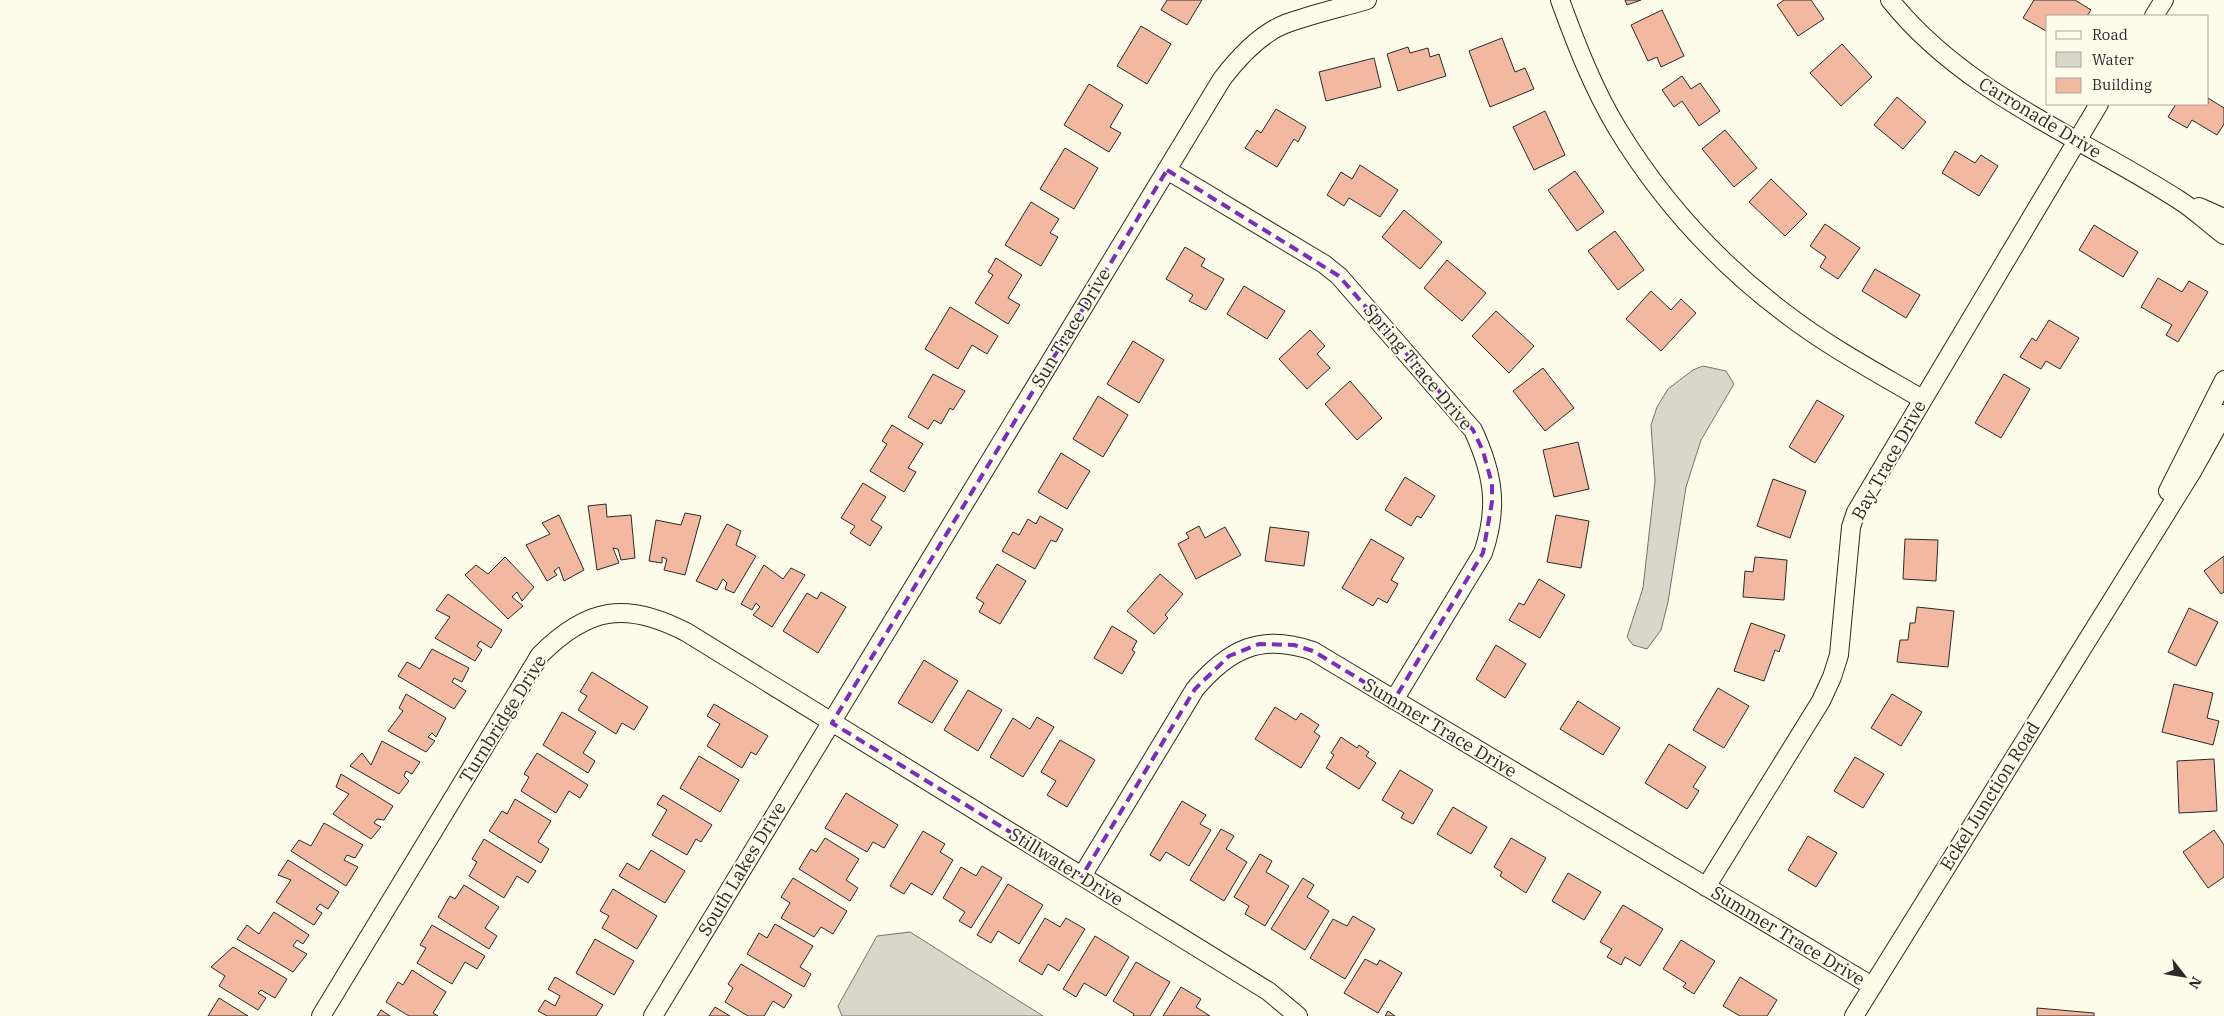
<svg xmlns="http://www.w3.org/2000/svg" width="2224" height="1016" font-family="'IBM Plex Serif',serif">
	<rect width="100%" height="100%" fill="#fdfbea"/>
	<path fill="#d8d7c9" stroke="#74746e" d="M1703 366 1726 371 1734 384 1701 440 1686 487 1668 602 1661 630 1647 649 1633 645 1627 637 1643 588 1655 481 1651 425 1657 407 1668 389 1693 370Z
		M910 932 1043 1016H842L838 1006 877 936Z"/>
	<path fill="#f2b8a0" stroke="#2b2b2b" d="M1167 0H1202L1187 25 1161 10Z
		M1625 0H1641L1627 5Z
		M1784 0H1811L1824 19 1798 36 1777 5Z
		M2034 0H2075L2091 10 2087 16H2048V32L2023 18Z
		M1662 10 1684 56 1661 67 1657 57 1648 61 1631 25Z
		M1141 26 1171 44 1147 84 1117 66Z
		M1502 38 1515 72 1525 68 1534 89 1490 107 1469 51Z
		M1842 44 1872 77 1841 106 1810 73Z
		M1408 47 1410 53 1428 48 1430 57 1439 54 1446 76 1398 91 1387 54Z
		M1374 58 1381 87 1326 101 1319 72Z
		M1682 76 1691 89 1700 83 1720 111 1699 126 1682 101 1674 107 1662 90Z
		M1089 84 1123 105 1110 127 1121 133 1109 152 1064 125Z
		M1897 97 1926 122 1903 149 1874 125Z
		M2208 98 2224 108V124L2217 135 2192 120 2187 128 2168 117 2176 104H2208Z
		M1276 109 1306 127 1298 142 1294 139 1277 167 1245 148 1257 130 1261 133Z
		M1545 111 1565 155 1534 170 1513 127Z
		M1725 130 1757 168 1734 187 1702 149Z
		M1065 148 1098 168 1074 209 1040 189Z
		M1955 151 1975 163 1981 155 1998 166 1979 196 1942 173Z
		M1360 165 1398 190 1380 217 1349 198 1344 206 1327 195 1341 172 1352 179Z
		M1575 171 1604 212 1577 231 1548 190Z
		M1771 179 1807 214 1785 236 1749 202Z
		M1031 202 1059 219 1050 233 1058 237 1041 266 1005 245Z
		M1404 210 1442 242 1420 269 1382 237Z
		M1825 224 1860 248 1838 279 1820 267 1826 257 1810 246Z
		M2094 225 2138 252 2123 277 2079 250Z
		M1615 231 1644 270 1618 290 1588 251Z
		M1185 247 1205 259 1201 266 1224 279 1206 310 1189 301 1193 295 1166 279Z
		M996 258 1022 275 1008 298 1020 305 1008 324 975 303 993 275 988 272Z
		M1447 260 1486 293 1462 321 1424 288Z
		M1875 269 1920 295 1906 318 1862 291Z
		M2158 278 2182 292 2189 281 2208 292 2178 342 2166 335 2172 325 2141 307Z
		M1244 286 1285 311 1267 339 1227 314Z
		M1651 291 1671 310 1681 299 1696 313 1661 351 1626 319Z
		M950 307 998 336 987 354 972 345 958 369 925 349Z
		M1496 311 1534 346 1509 373 1472 336Z
		M2049 320 2079 338 2060 369 2046 361 2041 369 2020 357 2032 338 2036 341Z
		M1310 330 1325 346 1317 354 1330 368 1307 389 1279 359Z
		M1133 341 1164 360 1139 403 1107 384Z
		M1543 368 1574 408 1545 431 1513 391Z
		M933 374 965 391 953 410 950 408 941 424 934 420 928 429 908 417Z
		M2004 374 2030 389 2001 438 1975 423Z
		M1350 381 1382 418 1357 440 1325 404Z
		M1098 396 1128 415 1103 457 1073 439Z
		M1817 400 1844 416 1815 463 1789 447Z
		M892 425 923 444 908 468 916 472 904 492 870 471 887 444 882 441Z
		M1578 442 1589 489 1554 497 1543 450Z
		M1061 453 1090 471 1067 509 1038 492Z
		M1405 477 1435 496 1421 518 1417 516 1411 526 1385 510Z
		M1773 479 1806 491 1790 538 1757 526Z
		M863 483 886 497 871 520 882 527 870 546 850 533 855 526 841 518Z
		M606 504 607 517 631 515 635 558 621 560 618 549 613 548 619 563 597 570 588 506Z
		M685 513 701 516 685 575 664 570 667 559 662 557V563L649 561 656 520 681 525Z
		M559 515 584 570 564 581 559 567 554 571 557 575 547 581 526 545 550 534 542 523Z
		M1556 515 1589 521 1581 568 1547 562Z
		M1040 516 1063 529 1056 542 1051 540 1035 569 1002 551 1013 532 1019 535 1028 519 1036 524Z
		M727 524 741 531 736 545 756 556 734 593 725 589 727 583 723 579 717 590 696 581Z
		M1199 526 1205 538 1225 527 1241 555 1196 579 1178 544 1189 538 1186 533Z
		M1270 527 1309 532 1304 566 1265 561Z
		M1371 539 1404 558 1391 580 1398 584 1387 603 1378 598 1373 606 1342 588Z
		M1905 539 1938 540 1936 581 1903 579Z
		M2224 556V592L2221 594 2204 571Z
		M505 557 534 587 522 601 517 592 512 597 523 606 508 619 465 575 476 565 488 574Z
		M1755 557 1787 560 1784 600 1743 597 1745 571 1753 572Z
		M997 564 1026 581 1000 624 979 612 984 603 976 598Z
		M764 565 783 579 791 568 805 575 772 627 753 615 760 607 756 603 752 610 741 604Z
		M1160 574 1183 594 1165 615 1168 618 1154 634 1127 611Z
		M1539 579 1565 595 1540 638 1509 620 1519 603 1524 605Z
		M821 592 846 607 818 653 783 631 807 593 817 599Z
		M448 594 502 630 491 648 480 641 477 646 482 650 475 661 435 638 450 617 436 610Z
		M1917 607 1954 611 1948 667 1897 662 1900 640H1908L1910 623H1915Z
		M2189 608 2218 622 2196 666 2168 652Z
		M1751 623 1785 635 1779 652 1775 650 1764 681 1734 671Z
		M1112 626 1137 641 1132 650 1135 652 1122 674 1094 658Z
		M1496 645 1526 664 1505 698 1476 679Z
		M432 649 469 668 462 682 454 678 452 682 466 691 454 709 398 676 407 662 420 669Z
		M924 660 958 681 932 723 898 703Z
		M592 672 648 707 634 730 622 723 616 734 578 710 587 696 580 692Z
		M2174 684 2213 693 2207 718 2219 721 2213 745 2162 732Z
		M1718 688 1749 706 1724 748 1693 730Z
		M968 690 1002 710 978 751 944 730Z
		M406 694 446 718 436 737 432 733 428 737 435 741 426 752 388 731 403 711 399 708Z
		M1892 694 1922 712 1901 746 1871 728Z
		M1578 701 1620 728 1603 755 1560 729Z
		M714 704 768 736 756 755 751 752 742 768 707 746 720 724 707 716Z
		M1275 707 1296 720 1301 713 1319 725 1314 732 1320 736 1301 768 1255 739Z
		M562 712 596 732 583 753 595 761 588 773 543 745Z
		M1037 717 1054 727 1023 777 990 757 1013 718 1030 729Z
		M1341 737 1357 748 1359 745 1369 752 1366 756 1376 763 1359 789 1326 768 1334 755 1331 753Z
		M1060 740 1095 760 1067 807 1047 795 1056 781 1041 772Z
		M382 741 420 762 412 774 406 771 404 776 409 781 399 794 350 766 362 753 371 765Z
		M1669 744 1706 767 1693 787 1699 791 1687 809 1645 783Z
		M537 753 588 785 580 798 569 791 556 813 521 791 529 777 524 774Z
		M699 756 739 780 720 812 680 788Z
		M1855 757 1884 774 1863 808 1834 791Z
		M2214 759 2217 811 2179 813 2177 761Z
		M1400 770 1433 790 1413 824 1401 818 1404 813 1382 800Z
		M341 774 393 806 384 820 377 819 374 823 381 827 371 839 333 814 349 794 336 787Z
		M846 793 898 825 884 848 873 842 867 852 825 828Z
		M663 795 712 825 701 842 696 839 687 855 652 835 667 810 657 804Z
		M515 799 551 821 538 842 549 849 541 863 489 831 502 811 507 814Z
		M1182 801 1206 815 1200 824 1211 830 1189 866 1166 852 1160 861 1150 855Z
		M1453 807 1487 827 1471 854 1437 834Z
		M324 823 363 845 355 858 347 855 344 860 358 867 346 886 291 851 299 840 311 846Z
		M1221 829 1234 836 1226 849 1247 862 1224 901 1190 880Z
		M2214 830 2224 845V877L2208 888 2183 852Z
		M923 831 945 844 940 852 953 860 932 895 911 883 904 894 890 886Z
		M1808 836 1837 853 1816 887 1788 870Z
		M825 838 859 859 846 880 858 888 850 901 799 869 811 849 816 852Z
		M1511 838 1546 858 1526 893 1500 876 1502 872 1494 867Z
		M484 839 536 871 528 883 517 876 504 898 469 876 477 862 472 859Z
		M651 850 685 871 665 903 619 876 627 863 639 870Z
		M1260 854 1272 861 1266 872 1289 886 1265 926 1245 914 1249 906 1234 897Z
		M288 860 339 892 328 909 320 904 316 909 322 913 314 925 276 902 291 880 278 875Z
		M982 866 1002 878 971 928 959 921 965 912 943 898 961 867 976 876Z
		M1568 873 1601 892 1584 920 1552 901Z
		M793 878 847 911 833 934 821 927 814 937 781 918 790 903 781 897Z
		M1303 878 1314 885 1307 897 1329 911 1305 950 1271 929Z
		M1008 884 1043 905 1019 944 998 931 991 943 977 935Z
		M464 885 499 907 485 928 497 936 489 949 438 917 450 896 455 899Z
		M613 889 657 916 637 949 602 928 609 916 600 911Z
		M1623 905 1663 929 1640 966 1625 957 1621 965 1607 957 1612 949 1600 942Z
		M274 912 309 935 303 944 297 940 293 946 307 954 293 972 237 939 247 925 259 934Z
		M1353 916 1375 929 1345 979 1310 958 1333 919 1347 926Z
		M1045 918 1060 927 1066 918 1085 929 1059 971 1048 964 1042 975 1019 961Z
		M775 924 813 946 800 967 811 974 804 987 747 954 759 933 767 938Z
		M432 925 485 956 477 969 465 962 452 984 417 963 426 948 420 945Z
		M1095 936 1129 957 1106 996 1084 983 1076 997 1063 989Z
		M595 939 634 961 614 995 576 973Z
		M1681 940 1715 961 1694 994 1683 987 1686 983 1663 969Z
		M233 947 287 979 275 998 261 990 258 993 266 998 258 1010 219 986 225 976 211 967Z
		M1365 959 1377 965 1380 960 1402 973 1378 1013 1344 993Z
		M1136 962 1170 982 1150 1016H1133L1134 1014 1113 1001Z
		M741 964 792 995 784 1008 773 1001 764 1016H748L725 1002 733 988 728 984Z
		M412 970 446 992 433 1013 438 1016H409L386 1002 398 982 403 985Z
		M555 977 603 1005 596 1016H547L538 1011 545 1000 555 1006 560 996 548 989Z
		M1740 977 1777 1000 1767 1016H1740L1723 1006Z
		M1181 987 1201 999 1196 1007 1210 1016H1163Z
		M219 998 248 1016H208Z
		M715 1007 730 1016H709Z
		M2037 1008 2094 1013V1016H2037Z
		M381 1010 390 1016H377Z
		M1388 1011 1395 1016H1385Z"/>
	<g fill="none" stroke-linecap="round" stroke-linejoin="round">
		<g stroke="#2b2b2b" stroke-width="20">
			<path id="street" d="M1560 0C1576 44 1593 88 1617 128 1662 202 1721 266 1790 317 1831 348 1878 373 1922 399
				M1890 0C1965 94 2080 136 2179 200 2195 210 2209 224 2224 235
				M2154 16 2164 0
				M1167 170 1324 264 1339 276 1473 430C1493 473 1499 507 1483 553L1394 700
				M2199 207 2224 218
				M2168 491 2224 380
				M1082 876 1195 689C1229 649 1261 633 1313 651L1872 986
				M1706 887 1821 701 1832 677 1839 655 1851 527 1856 512 2099 104
				M321 1016 540 655C588 607 626 601 686 632L1268 991 1298 1016
				M653 1016 1222 79C1238 58 1260 34 1285 24 1312 14 1340 8 1367 0
				M1854 1016 2193 470 2224 414"/>
		</g>
		<use href="#street" stroke="#fdfbea" stroke-width="18"/>
	</g>
	<path fill="none" stroke="#7b2cbf" stroke-width="4" stroke-dasharray="10 6" stroke-linejoin="round" d="M1167 170 1339 276 1473 430 1483 451 1492 484V502L1483 553 1394 700 1313 651 1294 645 1259 644 1229 656 1195 689 1082 876 832 723Z"/>
	<g text-anchor="middle" stroke-width="4" stroke-linejoin="round" paint-order="stroke">
		<g font-size="18" fill="#2b2b2b" stroke="#fdfbea">
			<text transform="translate(2040 118) rotate(31)" y="6">Carronade Drive</text>
			<text transform="translate(1071 328) rotate(-59)" y="6">Sun Trace Drive</text>
			<text transform="translate(1418 367) rotate(50)" y="6">Spring Trace Drive</text>
			<text transform="translate(1889 460) rotate(-61)" y="6">Bay Trace Drive</text>
			<text transform="translate(503 719) rotate(-58)" y="6">Turnbridge Drive</text>
			<text transform="translate(1440 728) rotate(31)" y="6">Summer Trace Drive</text>
			<text transform="translate(1990 796) rotate(-58)" y="6">Eckel Junction Road</text>
			<text transform="translate(1066 867) rotate(32)" y="6">Stillwater Drive</text>
			<text transform="translate(742 869) rotate(-59)" y="6">South Lakes Drive</text>
			<text transform="translate(1788 936) rotate(31)" y="6">Summer Trace Drive</text>
		</g>
	</g>
	<rect x="2046" y="15" width="162" height="90" fill="#fdfbea" stroke="#a9a89e"/>
	<rect x="2056" y="31" width="25" height="8" fill="#fdfbea" stroke="#a9a89e"/>
	<text x="2092" y="40" font-size="15" fill="#2b2b2b">Road</text>
	<rect x="2056" y="52" width="25" height="15" fill="#d8d7c9" stroke="#a9a89e"/>
	<text x="2092" y="65" font-size="15" fill="#2b2b2b">Water</text>
	<rect x="2056" y="78" width="25" height="15" fill="#f2b8a0" stroke="#a9a89e"/>
	<text x="2092" y="90" font-size="15" fill="#2b2b2b">Building</text>
	<g transform="translate(2184 976) rotate(121)" stroke="#fdfbea" stroke-width="4" paint-order="stroke">
	<path d="M0-4L9 19L0 12L-9 19Z" fill="#2b2b2b"/>
	<text y="-8" font-size="14" font-weight="bold" text-anchor="middle" fill="#2b2b2b">N</text>
	</g>
</svg>
